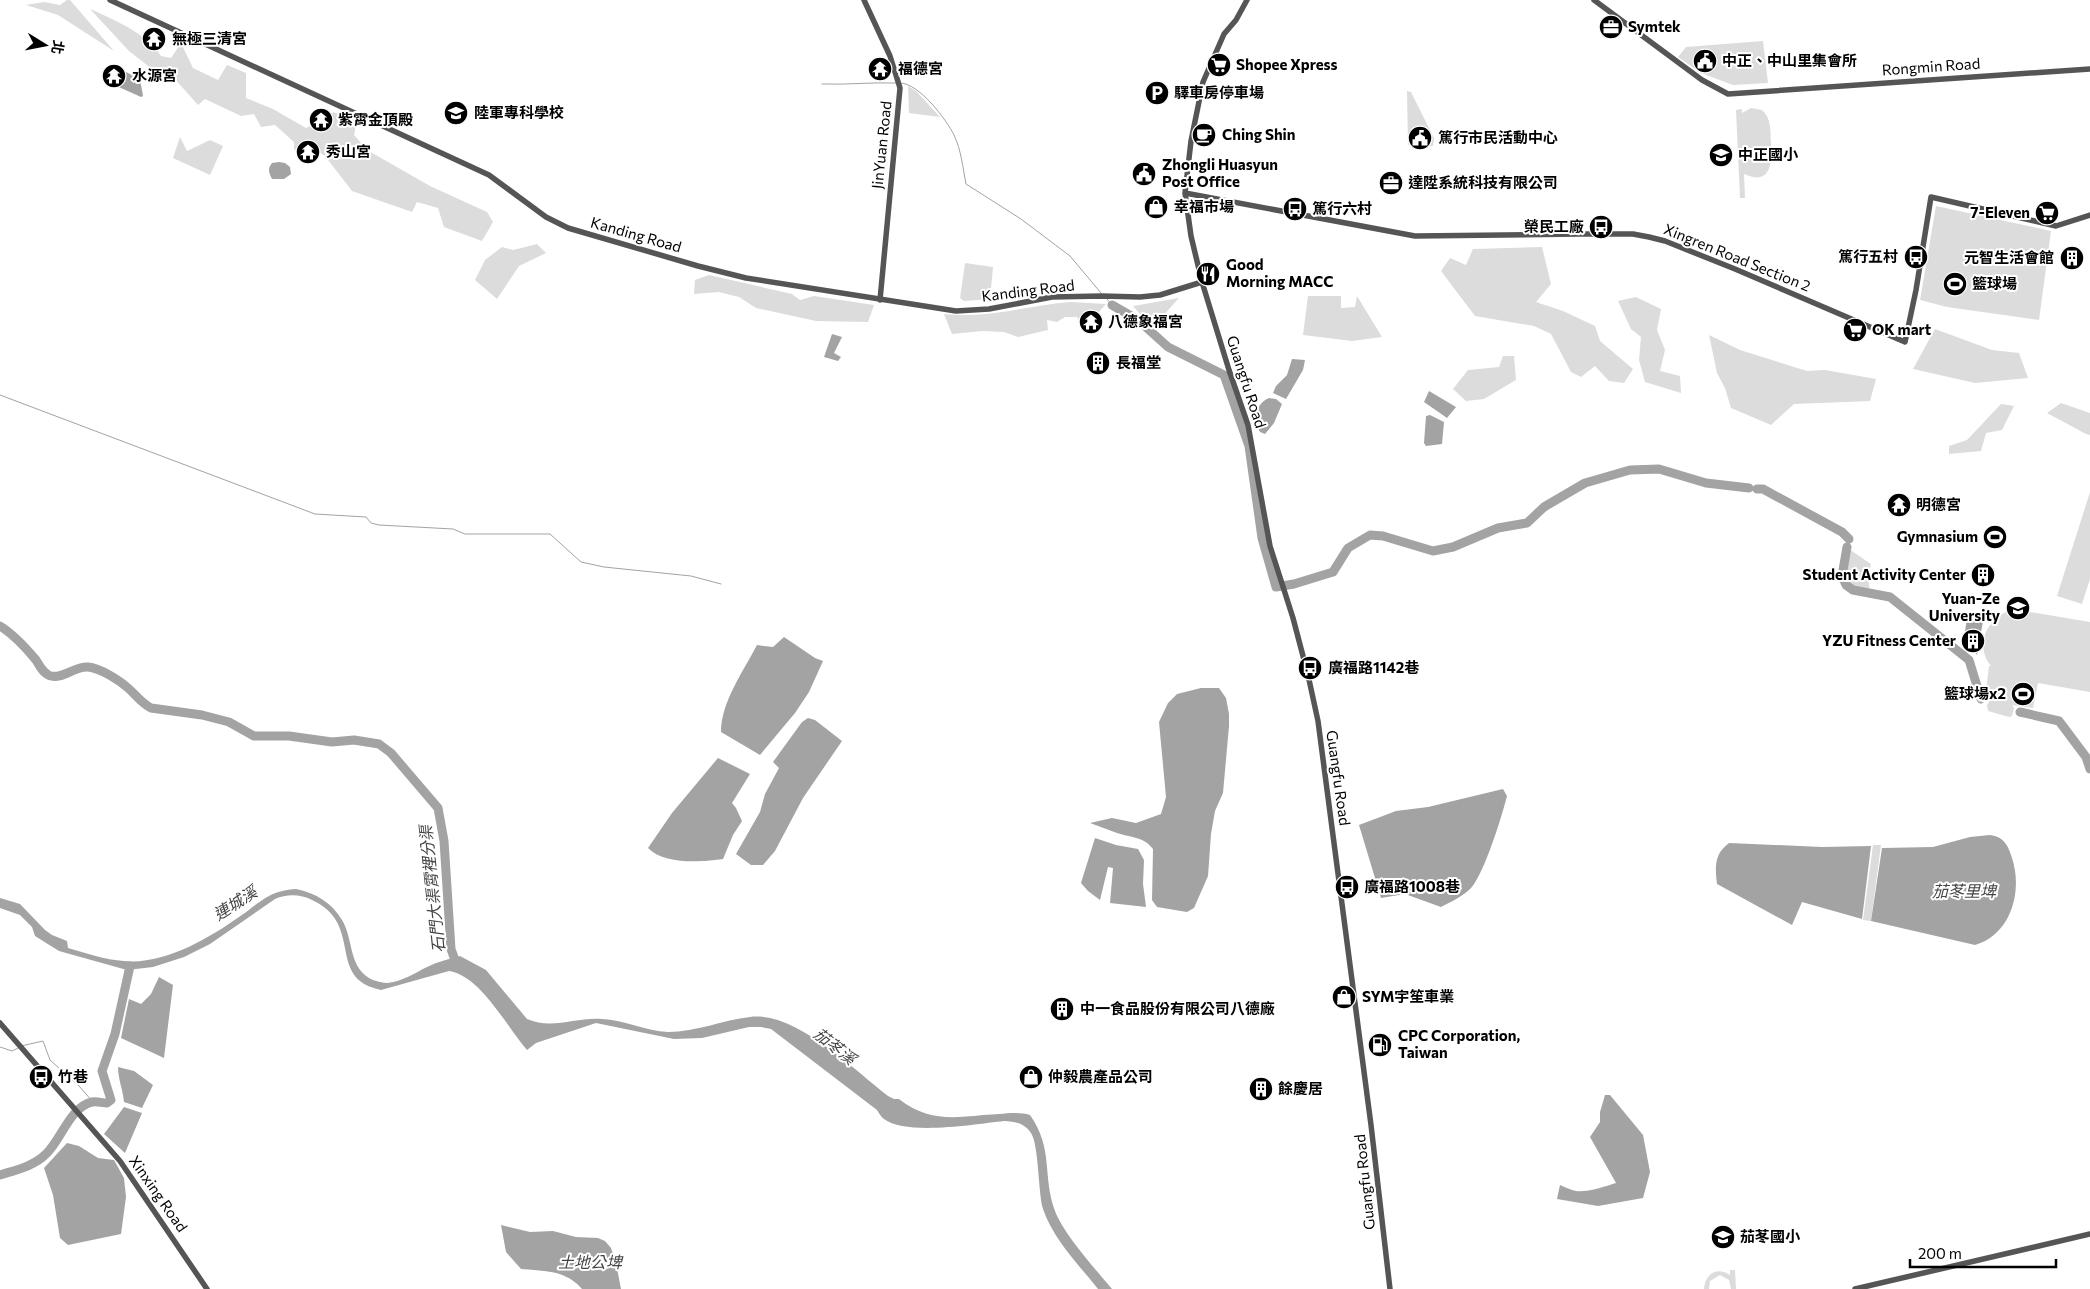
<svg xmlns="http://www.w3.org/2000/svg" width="2090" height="1289" font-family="Commissioner,'Noto Sans TC',sans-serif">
	<rect width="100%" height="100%" fill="#fff"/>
	<path fill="#dcdcdc" d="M67 0H70L114 51 58 15 26 5 44 2 60 5Z
		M90 9C115 20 146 33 161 56L171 58 181 43 193 68 218 80 227 65 246 73V98L273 109 306 128 310 126 324 129 333 112 357 121 354 135 367 150 430 186 487 212 493 222 482 241 444 227 438 208 417 202 412 212 352 191 325 156 308 145 294 150V142L275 125 261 127 254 114 241 116 205 99 198 105 174 78 157 73 129 51Z
		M1763 41 1768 83 1733 85 1701 73 1678 57 1686 47Z
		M908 86 916 91 940 117 909 113Z
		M1407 91 1411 92 1434 138 1433 146 1408 145Z
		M1751 108 1762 110C1772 119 1770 131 1771 143 1772 164 1771 186 1744 174L1745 198H1740L1736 110 1742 109V113Z
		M180 137 187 151 210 140 223 146 210 175 173 158Z
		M1936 206 2051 231 2039 320 1947 307 1920 300Z
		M537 244 546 253 519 266 497 299 475 280 485 260 502 247 513 250Z
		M1542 247 1551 284 1536 302 1563 311 1595 326 1600 341 1633 369 1624 383 1609 381 1595 366 1581 377 1571 372 1551 334 1534 326 1475 316 1441 271 1450 258 1466 265 1473 249Z
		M965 263 993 267 990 299 964 301 960 298Z
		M709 275 792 294 800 300 814 296 874 305 868 322 816 321 756 308 739 297 719 292 694 294 695 280Z
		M1308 296H1341V308L1355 307 1357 296 1382 337 1352 341 1303 335Z
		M1636 297 1661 309 1657 330 1665 350 1660 371 1680 376 1681 393 1645 382 1639 360 1641 337 1631 329 1618 301Z
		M1179 298 1152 328 1133 306Z
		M1071 302 1106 304 1097 314 1087 315 1085 321 1080 322 1077 317H1065L1057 322 1047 320 1048 330 1018 337 1004 332 983 331 952 334 944 314C987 319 1029 305 1071 302Z
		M1935 329 1992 350 2019 353 2028 378 1975 383 1913 369Z
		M1709 335 1740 350 1807 371 1825 370 1876 379 1870 401 1794 404 1771 425 1731 408 1725 388 1717 373Z
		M1503 356H1514L1516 380 1484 399 1466 401 1453 389 1468 370 1499 367Z
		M2061 403 2090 413V435L2086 434 2047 413Z
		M2001 404 2014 406 2002 430 1986 433 1981 451 1949 454V446L1967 440Z
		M2090 492V579L2082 604 2057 596Z
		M1846 547 1871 564 1868 576 1870 592 1846 583 1843 562Z
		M2011 610H2018L2090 622V692L2038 683 2033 708 2012 705 2014 708 2012 716 2009 717 1988 711 1987 705 1990 700 1985 699 1989 666H1991C1974 645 1987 618 2011 610Z
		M1873 845H1881L1871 921 1863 920Z
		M1730 1270H1735L1736 1289H1731L1729 1280 1720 1275 1710 1281 1709 1289H1704C1705 1274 1717 1266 1730 1275Z"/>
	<path fill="#a3a3a3" d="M124 71 140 79 143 96 141 97 112 84Z
		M279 162 285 163 290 167 291 174 284 179H272C269 173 267 169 272 163Z
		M832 334 842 337 834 353 841 357 838 361 824 357Z
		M1292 359 1305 360 1303 370 1286 399 1273 393 1276 386 1287 375Z
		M1429 391 1456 407 1447 418 1424 402Z
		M1269 398 1276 399 1282 404 1274 423 1265 434 1260 432C1253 420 1255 404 1269 398Z
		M1430 415 1444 422 1442 444 1426 446 1424 443 1426 416Z
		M1967 618 1983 621 1977 655 1964 638Z
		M784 637 815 658 823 661 809 692 795 713 760 755 721 732C721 702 743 672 757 645L773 647Z
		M1201 688H1219L1226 698 1229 714V726L1223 793 1215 811 1211 834 1208 876 1194 908 1187 912 1157 907 1152 900 1153 849C1143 836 1131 838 1117 833 1108 830 1099 826 1090 823L1112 818 1136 823 1161 814 1166 797 1159 722 1168 703 1177 694Z
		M808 718 815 720 842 741 803 798 775 851 763 865H751L736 854 760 812 765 794 779 768 773 762 802 722Z
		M718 758 750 774 732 803 736 808 742 821 733 835 723 859C702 862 664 865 648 848L672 813Z
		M1503 789 1507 796C1502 816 1484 874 1471 888 1463 896 1451 902 1441 907L1405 894 1381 898 1359 825 1396 811 1428 807Z
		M1990 835C2004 837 2008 845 2012 858 2023 891 2011 935 1975 945L1871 921 1882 848 1933 847 1970 837Z
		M1095 838 1116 845 1138 849 1144 860 1143 884 1146 907 1110 903 1113 868 1108 867 1100 900 1088 891 1081 883Z
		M1729 843 1822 847 1871 846 1862 919 1802 902 1792 925 1717 884C1715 867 1714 854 1729 843Z
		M296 889C316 893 332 903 342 920 354 940 348 969 373 980 377 981 383 983 387 983 401 982 415 973 427 967 437 962 449 959 460 956L486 970 527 1019C552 1030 576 1017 602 1019 624 1020 646 1031 668 1032 696 1032 723 1020 750 1017 795 1011 854 1070 888 1096L894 1099H899C932 1125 960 1116 999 1114 1010 1113 1020 1112 1030 1115 1054 1149 1042 1176 1055 1211 1063 1233 1096 1270 1112 1289H1098C1079 1265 1053 1239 1043 1209 1038 1193 1039 1145 1031 1133 1024 1123 1016 1122 1004 1121 976 1124 906 1136 884 1119 881 1117 879 1113 877 1110L771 1029 761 1027H749L702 1038 674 1039 596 1023 536 1043 527 1050C506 1026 481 976 449 971L381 990C373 988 366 986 360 981 336 961 356 920 312 900 300 894 287 894 275 899L210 944 184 957 153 967 127 970 59 951 35 936 32 927 20 915 0 908V898L20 904 45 930 52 935 67 941 68 948C86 953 105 960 124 961 163 965 208 939 239 917 261 902 268 891 296 889Z
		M159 977 173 985 164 1058 121 1038 129 999 141 1004 151 994Z
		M118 1067 134 1071 153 1085 142 1108 124 1102C123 1090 118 1079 118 1067Z
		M1605 1095H1610L1643 1135 1650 1172 1643 1198 1598 1206 1557 1199 1560 1185C1565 1187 1571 1190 1576 1191 1585 1193 1607 1186 1616 1183L1590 1137 1600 1122V1112Z
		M124 1107 142 1113 125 1153 104 1134Z
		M67 1143 79 1146 98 1158 114 1160 124 1178 126 1197 121 1234 68 1245 60 1238 53 1195 44 1168Z
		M501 1225 530 1232 553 1231 576 1237 598 1238 605 1241 611 1248 616 1263 621 1289H582C566 1270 544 1271 521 1269L506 1252Z"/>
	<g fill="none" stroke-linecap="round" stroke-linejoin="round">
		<path stroke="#a3a3a3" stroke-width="1" d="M900 83C919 83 946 119 954 135 961 149 963 169 966 184L1021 219 1070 256 1101 293
			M822 84C847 85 871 82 896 83
			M1107 299 1112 305
			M0 395 315 514 366 517 371 523 379 525 453 529 465 534H550L581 562 604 567 691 576 721 584
			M21 1046 43 1041 50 1060 79 1086 93 1102
			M0 1047 12 1051 18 1048"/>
		<path stroke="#a3a3a3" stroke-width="9" d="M1112 305 1138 320 1168 347 1224 375 1249 446 1262 538 1276 587 1294 584 1333 572 1348 548 1370 535 1383 536 1433 551 1453 547 1498 528 1527 523 1544 507 1585 483 1630 470 1659 469 1706 483 1749 488
			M1757 489H1763L1842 532 1849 539
			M1847 547 1842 576 1846 585 1853 590 1890 597 1969 660 1981 699
			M0 626C13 634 26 648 36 660 40 666 43 674 51 676 63 679 75 666 88 667 100 668 119 680 128 688 136 695 141 703 151 708L202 715 229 722 254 736H289L332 742 354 740 379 744 391 753 438 808 444 841 451 949 456 963
			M2020 712 2059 721 2086 757 2090 769
			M0 1175C16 1170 34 1166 46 1154 61 1140 70 1107 92 1102 97 1101 102 1103 107 1103L111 1100 102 1071 115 1034 130 966"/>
		<path stroke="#555" stroke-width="5.5" d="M110 0 489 175 546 217 568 228 698 266 746 278 956 311 989 309 1052 297 1102 296 1140 297 1160 295 1202 282
			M864 0 890 56 900 88 880 300
			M1247 0 1236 20 1224 34 1203 82 1191 141 1185 193 1191 236 1202 282 1229 370 1248 425 1270 546 1293 618 1308 675 1318 721 1371 1125 1390 1289
			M1594 0 1702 80 1728 94 2090 69
			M1185 193 1415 236 1579 234H1633L1649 237 1665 241 1735 269 1905 342 1916 290 1931 197 2056 226 2090 215
			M0 1023 120 1161 207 1289
			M1855 1289 2090 1234"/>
	</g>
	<defs>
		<g id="office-disc" transform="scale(1.25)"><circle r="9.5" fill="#000" stroke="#fff"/><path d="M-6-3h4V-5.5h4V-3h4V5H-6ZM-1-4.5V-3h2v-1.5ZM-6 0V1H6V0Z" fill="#fff"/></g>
		<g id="temple-disc" transform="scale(1.25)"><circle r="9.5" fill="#000" stroke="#fff"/><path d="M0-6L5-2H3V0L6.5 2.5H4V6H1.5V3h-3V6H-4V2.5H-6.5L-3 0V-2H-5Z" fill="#fff"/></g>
		<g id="civic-disc" transform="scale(1.25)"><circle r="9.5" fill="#000" stroke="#fff"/><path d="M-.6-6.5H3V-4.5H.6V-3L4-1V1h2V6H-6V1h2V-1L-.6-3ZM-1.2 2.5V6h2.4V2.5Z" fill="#fff"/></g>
		<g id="supermarket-disc" transform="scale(1.25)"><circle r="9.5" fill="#000" stroke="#fff"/><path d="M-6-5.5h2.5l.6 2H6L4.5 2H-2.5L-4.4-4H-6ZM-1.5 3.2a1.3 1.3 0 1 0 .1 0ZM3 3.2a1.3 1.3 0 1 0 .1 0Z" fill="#fff"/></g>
		<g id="parking-disc" transform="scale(1.25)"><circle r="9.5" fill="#000" stroke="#fff"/><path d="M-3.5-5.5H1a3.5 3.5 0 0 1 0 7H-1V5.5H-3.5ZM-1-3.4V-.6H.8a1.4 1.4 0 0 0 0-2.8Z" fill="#fff"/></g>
		<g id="university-disc" transform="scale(1.25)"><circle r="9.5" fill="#000" stroke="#fff"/><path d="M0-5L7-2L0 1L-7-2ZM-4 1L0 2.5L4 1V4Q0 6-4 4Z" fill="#fff"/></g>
		<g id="cafe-disc" transform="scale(1.25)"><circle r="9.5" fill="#000" stroke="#fff"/><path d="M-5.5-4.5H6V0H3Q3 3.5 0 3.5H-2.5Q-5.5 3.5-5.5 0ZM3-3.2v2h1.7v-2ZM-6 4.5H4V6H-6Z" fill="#fff"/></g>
		<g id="school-disc" transform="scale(1.25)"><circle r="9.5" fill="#000" stroke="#fff"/><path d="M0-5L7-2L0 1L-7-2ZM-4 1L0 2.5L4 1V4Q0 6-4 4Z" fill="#fff"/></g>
		<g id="shop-disc" transform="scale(1.25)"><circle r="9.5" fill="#000" stroke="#fff"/><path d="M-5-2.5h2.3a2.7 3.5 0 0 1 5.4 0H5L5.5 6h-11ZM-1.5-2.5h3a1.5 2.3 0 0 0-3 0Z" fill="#fff"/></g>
		<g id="bus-disc" transform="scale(1.25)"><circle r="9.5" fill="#000" stroke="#fff"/><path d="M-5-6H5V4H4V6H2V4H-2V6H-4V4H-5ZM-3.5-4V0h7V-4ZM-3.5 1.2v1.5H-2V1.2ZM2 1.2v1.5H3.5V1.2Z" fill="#fff"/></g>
		<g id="building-disc" transform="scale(1.25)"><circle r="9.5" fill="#000" stroke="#fff"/><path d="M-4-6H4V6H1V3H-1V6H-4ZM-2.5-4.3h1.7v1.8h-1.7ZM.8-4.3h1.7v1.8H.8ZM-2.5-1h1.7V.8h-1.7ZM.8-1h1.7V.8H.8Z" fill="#fff"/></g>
		<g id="restaurant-disc" transform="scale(1.25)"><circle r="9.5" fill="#000" stroke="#fff"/><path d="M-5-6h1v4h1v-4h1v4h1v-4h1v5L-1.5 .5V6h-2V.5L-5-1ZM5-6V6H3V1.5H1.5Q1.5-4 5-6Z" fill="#fff"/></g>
		<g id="stadium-disc" transform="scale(1.25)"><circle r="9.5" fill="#000" stroke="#fff"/><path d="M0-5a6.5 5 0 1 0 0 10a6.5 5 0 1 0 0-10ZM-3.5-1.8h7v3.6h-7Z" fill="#fff"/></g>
		<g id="fuel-disc" transform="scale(1.25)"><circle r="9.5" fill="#000" stroke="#fff"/><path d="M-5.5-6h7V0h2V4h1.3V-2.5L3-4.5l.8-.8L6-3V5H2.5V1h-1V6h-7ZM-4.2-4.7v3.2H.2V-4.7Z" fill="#fff"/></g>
	</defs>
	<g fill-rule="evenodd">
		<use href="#office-disc" x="1611" y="27"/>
		<use href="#temple-disc" x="154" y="39"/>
		<use href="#civic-disc" x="1705" y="61"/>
		<use href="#supermarket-disc" x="1219" y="65"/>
		<use href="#temple-disc" x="880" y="69"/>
		<use href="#temple-disc" x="114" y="76"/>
		<use href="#parking-disc" x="1157" y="93"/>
		<use href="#university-disc" x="456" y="113"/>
		<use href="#temple-disc" x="321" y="120"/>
		<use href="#cafe-disc" x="1204" y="135"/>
		<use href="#civic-disc" x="1420" y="138"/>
		<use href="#temple-disc" x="308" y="152"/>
		<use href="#school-disc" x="1721" y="155"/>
		<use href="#civic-disc" x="1144" y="174"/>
		<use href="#office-disc" x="1391" y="183"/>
		<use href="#shop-disc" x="1156" y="207"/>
		<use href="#bus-disc" x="1295" y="209"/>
		<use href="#supermarket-disc" x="2047" y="213"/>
		<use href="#bus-disc" x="1601" y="227"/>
		<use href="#bus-disc" x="1916" y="257"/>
		<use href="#building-disc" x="2072" y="258"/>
		<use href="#restaurant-disc" x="1208" y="274"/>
		<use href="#stadium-disc" x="1955" y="284"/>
		<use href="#temple-disc" x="1091" y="322"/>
		<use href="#supermarket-disc" x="1855" y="330"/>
		<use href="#building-disc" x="1098" y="363"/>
		<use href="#temple-disc" x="1899" y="505"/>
		<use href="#stadium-disc" x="1995" y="537"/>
		<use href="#building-disc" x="1983" y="575"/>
		<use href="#university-disc" x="2018" y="608"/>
		<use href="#building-disc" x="1973" y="641"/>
		<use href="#bus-disc" x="1310" y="668"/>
		<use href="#stadium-disc" x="2023" y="694"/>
		<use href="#bus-disc" x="1347" y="887"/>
		<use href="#shop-disc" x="1344" y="997"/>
		<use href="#building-disc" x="1062" y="1009"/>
		<use href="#fuel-disc" x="1380" y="1045"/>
		<use href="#bus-disc" x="41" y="1077"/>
		<use href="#shop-disc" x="1031" y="1077"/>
		<use href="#building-disc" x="1261" y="1089"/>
		<use href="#school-disc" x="1723" y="1237"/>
	</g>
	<g text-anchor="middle" stroke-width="4" stroke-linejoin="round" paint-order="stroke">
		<g font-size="15" font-weight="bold" fill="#000" stroke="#fff" text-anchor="start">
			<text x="1628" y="32">Symtek</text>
			<text x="172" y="44">無極三清宮</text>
			<text x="1722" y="66">中正、中山里集會所</text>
			<text x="1236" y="70">Shopee Xpress</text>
			<text x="898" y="74">福德宮</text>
			<text x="132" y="81">水源宮</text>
			<text x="1174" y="98">驛車房停車場</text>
			<text x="474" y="118">陸軍專科學校</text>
			<text x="338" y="125">紫霄金頂殿</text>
			<text x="1222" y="140">Ching Shin</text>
			<text x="1438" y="143">篤行市民活動中心</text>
			<text x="326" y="157">秀山宮</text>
			<text x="1738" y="160">中正國小</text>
			<text x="1162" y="170">Zhongli Huasyun<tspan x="1162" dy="17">Post Office</tspan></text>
			<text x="1408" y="188">達陞系統科技有限公司</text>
			<text x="1174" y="212">幸福市場</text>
			<text x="1312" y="214">篤行六村</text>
			<text x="2030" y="218" text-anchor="end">7-Eleven</text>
			<text x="1584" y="232" text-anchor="end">榮民工廠</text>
			<text x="1898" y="262" text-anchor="end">篤行五村</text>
			<text x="2054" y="263" text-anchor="end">元智生活會館</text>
			<text x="1226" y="270">Good<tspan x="1226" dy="17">Morning MACC</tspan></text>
			<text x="1972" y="289">籃球場</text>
			<text x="1108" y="327">八德象福宮</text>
			<text x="1872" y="335">OK mart</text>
			<text x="1116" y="368">長福堂</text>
			<text x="1916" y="510">明德宮</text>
			<text x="1978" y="542" text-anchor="end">Gymnasium</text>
			<text x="1966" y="580" text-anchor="end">Student Activity Center</text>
			<text x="2000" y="604" text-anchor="end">Yuan-Ze<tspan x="2000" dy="17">University</tspan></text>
			<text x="1956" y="646" text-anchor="end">YZU Fitness Center</text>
			<text x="1328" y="673">廣福路1142巷</text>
			<text x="2006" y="699" text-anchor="end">籃球場x2</text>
			<text x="1364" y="892">廣福路1008巷</text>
			<text x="1362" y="1002">SYM宇笙車業</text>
			<text x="1080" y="1014">中一食品股份有限公司八德廠</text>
			<text x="1398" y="1041">CPC Corporation,<tspan x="1398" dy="17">Taiwan</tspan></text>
			<text x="58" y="1082">竹巷</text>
			<text x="1048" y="1082">仲毅農產品公司</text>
			<text x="1278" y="1094">餘慶居</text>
			<text x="1740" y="1242">茄苳國小</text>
		</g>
		<g font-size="15" fill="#000" stroke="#fff">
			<text transform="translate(1931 67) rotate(-4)" y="5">Rongmin Road</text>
			<text transform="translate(882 145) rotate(-84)" y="5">JinYuan Road</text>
			<text transform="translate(636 235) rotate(16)" y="5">Kanding Road</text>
			<text transform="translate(1737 258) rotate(22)" y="5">Xingren Road Section 2</text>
			<text transform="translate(1028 291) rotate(-7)" y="5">Kanding Road</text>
			<text transform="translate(1246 382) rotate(72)" y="5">Guangfu Road</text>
			<text transform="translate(1338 778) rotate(82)" y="5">Guangfu Road</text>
			<text transform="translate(1365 1182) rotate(-96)" y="5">Guangfu Road</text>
			<text transform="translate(158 1194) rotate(55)" y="5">Xinxing Road</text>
		</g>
		<g font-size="16" font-style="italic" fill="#444" stroke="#fff">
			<text transform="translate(432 889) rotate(-96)" y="6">石門大渠霄裡分渠</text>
			<text x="1964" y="897">茄苳里埤</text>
			<text transform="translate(235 903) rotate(-33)" y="6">連城溪</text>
			<text transform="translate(835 1046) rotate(38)" y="6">茄苳溪</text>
			<text x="590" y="1268">土地公埤</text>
		</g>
	</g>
	<g transform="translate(45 45) rotate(100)" stroke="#ffffff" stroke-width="4" paint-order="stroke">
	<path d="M0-4L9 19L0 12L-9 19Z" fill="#000000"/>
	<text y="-8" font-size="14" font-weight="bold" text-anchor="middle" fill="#000000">北</text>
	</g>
	<path d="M1910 1259v8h146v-8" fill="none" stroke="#000000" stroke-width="2.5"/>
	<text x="1918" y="1259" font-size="15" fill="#000000" stroke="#ffffff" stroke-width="4" paint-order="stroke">200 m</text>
</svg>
